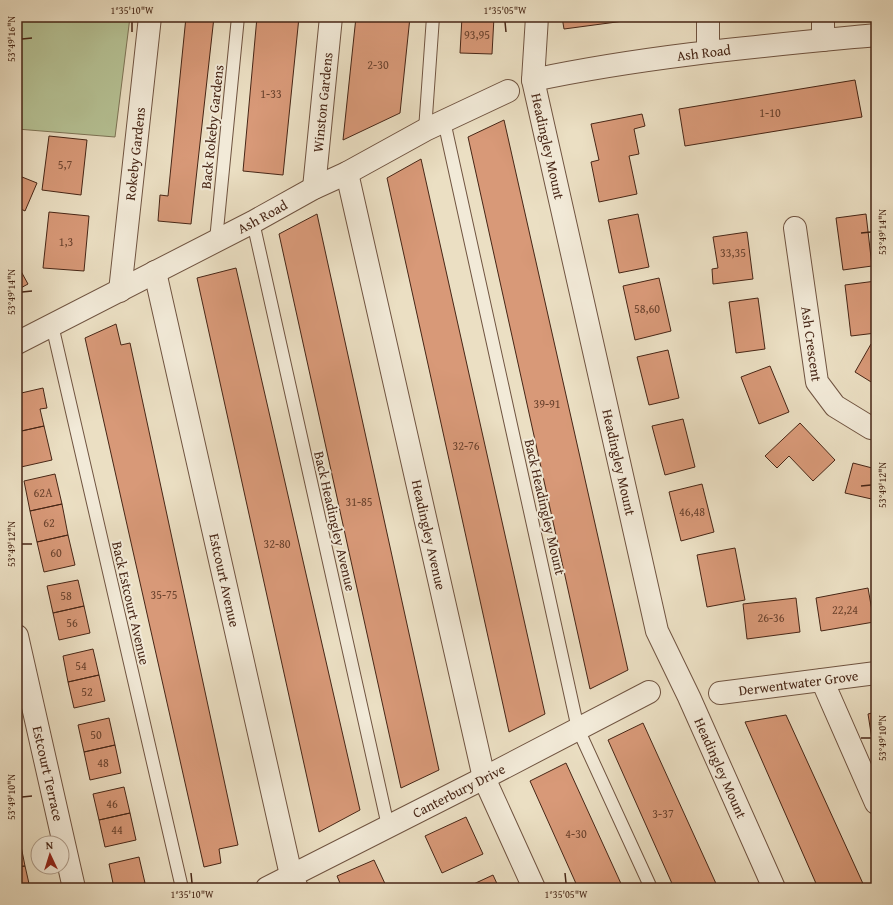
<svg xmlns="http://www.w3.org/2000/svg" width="893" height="905" font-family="'Gentium Book Plus',serif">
	<rect width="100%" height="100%" fill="#ebdfc3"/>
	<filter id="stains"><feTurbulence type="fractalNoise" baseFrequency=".005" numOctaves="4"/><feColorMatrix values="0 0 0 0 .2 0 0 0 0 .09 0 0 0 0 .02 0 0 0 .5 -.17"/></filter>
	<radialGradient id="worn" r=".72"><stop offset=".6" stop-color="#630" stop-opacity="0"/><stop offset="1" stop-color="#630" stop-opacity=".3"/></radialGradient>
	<path fill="#b6c295" stroke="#7e7456" d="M17 17H130L115 137 17 129Z"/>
	<path fill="#d89978" stroke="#472616" d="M186 17H214L191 224 158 221 160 195 168 196Z
		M257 17H299L283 175 243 171Z
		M356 17H410L400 113 343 140Z
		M462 17H494L492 54 460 53Z
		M562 17H654L564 29Z
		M855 80 862 117 685 146 679 109Z
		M642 114 645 126 634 129 639 154 629 156 637 194 599 202 591 162 599 160 591 124Z
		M504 120 628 670 590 689 468 137Z
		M49 136 87 140 81 195 42 190Z
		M421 159 545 714 509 732 387 178Z
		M17 175 37 183 25 211 17 207Z
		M49 212 89 216 84 271 43 268Z
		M317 214 439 770 401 788 279 234Z
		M638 214 649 267 619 273 608 220Z
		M866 214 872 266 843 270 836 218Z
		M747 232 753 279 713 284 712 269 718 268 713 237Z
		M17 264 28 284 17 290Z
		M236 268 360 810 319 832 197 278Z
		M659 278 671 331 635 340 623 286Z
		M876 281V333L851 336 845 285Z
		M758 298 765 349 736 353 729 302Z
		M116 324 121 345 130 343 238 845 219 849 221 863 204 867 85 338Z
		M871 344 876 347V385L855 372Z
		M668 350 679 398 649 405 637 357Z
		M770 366 789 412 759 424 741 377Z
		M43 388 47 408 40 409 44 426 17 432V394Z
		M683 419 695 467 665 475 652 426Z
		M800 423 835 460 813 481 789 456 777 468 765 456Z
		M44 426 52 460 21 467 17 450V432Z
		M853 463 876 469V500L845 493Z
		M55 474 62 504 30 511 24 481Z
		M702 484 714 532 681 541 669 492Z
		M62 504 68 535 37 542 30 511Z
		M68 535 75 565 44 572 37 542Z
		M735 548 745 600 707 607 697 555Z
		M78 580 84 606 53 613 47 586Z
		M868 588 874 622 821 631 816 598Z
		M796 598 800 632 747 639 743 604Z
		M84 606 90 633 59 640 53 613Z
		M93 649 99 675 68 682 63 656Z
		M99 675 105 701 74 708 68 682Z
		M876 712V745L873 746 868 714Z
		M786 715 865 888H818L745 722Z
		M109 718 115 745 84 752 78 725Z
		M643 723 718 888H674L608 740Z
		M115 745 121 773 90 780 84 752Z
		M566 763 623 888H578L530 781Z
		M124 787 130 813 99 820 93 794Z
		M130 813 136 840 105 847 99 820Z
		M466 817 483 854 442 873 425 836Z
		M20 841 25 866 17 867V842Z
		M139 857 145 883 125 888H114L109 864Z
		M374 860 387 888H342L337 876Z
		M25 866 30 888H17V867Z
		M493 875 499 888H465Z
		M145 883 146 888H125Z"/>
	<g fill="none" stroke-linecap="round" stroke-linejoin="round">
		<g stroke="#705441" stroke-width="14">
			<path id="lane" d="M444 121 578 729 651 888
				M425 130 433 17
				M253 222 388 826
				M216 240 238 17
				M52 325 182 888"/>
		</g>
		<g stroke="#705441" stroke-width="24">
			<g id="street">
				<path id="s1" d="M537 17 533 80 657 631 689 697 774 888"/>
				<path d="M708 17V52"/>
				<path d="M823 40V17"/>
				<path id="s2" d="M533 80C646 56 761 46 876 35"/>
				<path id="s3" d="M347 173 484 778 534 888"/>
				<path id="s4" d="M314 188 331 17"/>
				<path id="s5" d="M795 228 817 382 835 406 871 428 876 429"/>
				<path id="s6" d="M155 272 291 875 297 888"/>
				<path id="s7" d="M120 291 150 17"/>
				<path id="s8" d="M17 343 253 222 314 188 347 173 425 130 508 91"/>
				<path id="s9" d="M17 636 74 888"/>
				<path d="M822 680 876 803"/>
				<path id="s10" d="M720 693 876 673"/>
				<path id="s11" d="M267 888 484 778 649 692"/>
			</g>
		</g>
		<use href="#lane" stroke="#f2ead8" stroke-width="12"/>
		<use href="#street" stroke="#f2ead8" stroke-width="22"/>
	</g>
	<path fill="none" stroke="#472616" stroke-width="1.5" d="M132 22V32M505 22 506 32M22 39 32 38M861 233 871 232M22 292 32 291M861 486 871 485M22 544H32M861 738H871M22 797 32 796M191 873 192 883M565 873 566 883"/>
	<g text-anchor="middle" stroke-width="4" stroke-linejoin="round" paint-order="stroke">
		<g font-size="12" fill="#6b432e">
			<text x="477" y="39">93,95</text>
			<text x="378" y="69">2-30</text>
			<text x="271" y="98">1-33</text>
			<text x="770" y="117">1-10</text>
			<text x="65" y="169">5,7</text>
			<text x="66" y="246">1,3</text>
			<text x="733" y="257">33,35</text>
			<text x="647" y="313">58,60</text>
			<text x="547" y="408">39-91</text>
			<text x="466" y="450">32-76</text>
			<text x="43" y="497">62A</text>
			<text x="359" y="506">31-85</text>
			<text x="692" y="516">46,48</text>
			<text x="49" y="527">62</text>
			<text x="277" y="548">32-80</text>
			<text x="56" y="557">60</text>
			<text x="164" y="599">35-75</text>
			<text x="66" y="600">58</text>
			<text x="845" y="614">22,24</text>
			<text x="771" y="622">26-36</text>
			<text x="72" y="627">56</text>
			<text x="81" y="670">54</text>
			<text x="87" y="696">52</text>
			<text x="96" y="739">50</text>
			<text x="103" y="767">48</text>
			<text x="112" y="808">46</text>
			<text x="663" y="818">3-37</text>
			<text x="117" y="834">44</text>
			<text x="576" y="838">4-30</text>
		</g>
		<g font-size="14" fill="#472616" stroke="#f2ead8">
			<text dy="5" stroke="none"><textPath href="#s2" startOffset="173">Ash Road</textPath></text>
			<text dy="5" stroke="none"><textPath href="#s4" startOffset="86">Winston Gardens</textPath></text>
			<text transform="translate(212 127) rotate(-84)" y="5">Back Rokeby Gardens</text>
			<text dy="5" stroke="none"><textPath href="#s1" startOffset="131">Headingley Mount</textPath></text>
			<text dy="5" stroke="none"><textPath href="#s7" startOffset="138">Rokeby Gardens</textPath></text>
			<text dy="5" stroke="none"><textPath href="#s8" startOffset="276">Ash Road</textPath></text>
			<text dy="5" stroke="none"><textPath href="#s5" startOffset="117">Ash Crescent</textPath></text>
			<text dy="5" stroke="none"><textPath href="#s1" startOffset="455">Headingley Mount</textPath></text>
			<text transform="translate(545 507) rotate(77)" y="5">Back Headingley Mount</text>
			<text transform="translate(335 521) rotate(77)" y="5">Back Headingley Avenue</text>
			<text dy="5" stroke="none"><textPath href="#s3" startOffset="371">Headingley Avenue</textPath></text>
			<text dy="5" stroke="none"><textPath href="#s6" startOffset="316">Estcourt Avenue</textPath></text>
			<text transform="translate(131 603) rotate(77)" y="5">Back Estcourt Avenue</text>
			<text dy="5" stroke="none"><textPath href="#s10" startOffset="79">Derwentwater Grove</textPath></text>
			<text dy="5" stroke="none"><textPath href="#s1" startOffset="779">Headingley Mount</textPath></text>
			<text dy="5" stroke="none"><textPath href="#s9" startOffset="141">Estcourt Terrace</textPath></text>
			<text dy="5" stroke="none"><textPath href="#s11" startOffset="215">Canterbury Drive</textPath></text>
		</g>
	</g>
	<rect width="893" height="905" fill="none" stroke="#ebdfc3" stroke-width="44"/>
	<g transform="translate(50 855) rotate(356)"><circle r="19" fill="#f2ead8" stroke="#ae9c8a"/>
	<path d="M0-3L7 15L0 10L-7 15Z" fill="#8f2418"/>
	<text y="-6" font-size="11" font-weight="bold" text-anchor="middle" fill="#472616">N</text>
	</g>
	<rect x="22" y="22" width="849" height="861" fill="none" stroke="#472616" stroke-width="1.5"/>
	<g font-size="10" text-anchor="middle" fill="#472616">
		<text x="132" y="14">1°35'10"W</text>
		<text x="505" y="14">1°35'05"W</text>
		<text transform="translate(11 39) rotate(-90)" y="4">53°49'16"N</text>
		<text transform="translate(882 232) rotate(-90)" y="4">53°49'14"N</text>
		<text transform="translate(11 292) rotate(-90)" y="4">53°49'14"N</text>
		<text transform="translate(882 485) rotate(-90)" y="4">53°49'12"N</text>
		<text transform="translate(11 544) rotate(-90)" y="4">53°49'12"N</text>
		<text transform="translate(882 738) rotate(-90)" y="4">53°49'10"N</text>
		<text transform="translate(11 797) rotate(-90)" y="4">53°49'10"N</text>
		<text x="192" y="898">1°35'10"W</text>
		<text x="566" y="898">1°35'05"W</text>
	</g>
	<rect width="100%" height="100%" filter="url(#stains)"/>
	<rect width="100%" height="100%" fill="url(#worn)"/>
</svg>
